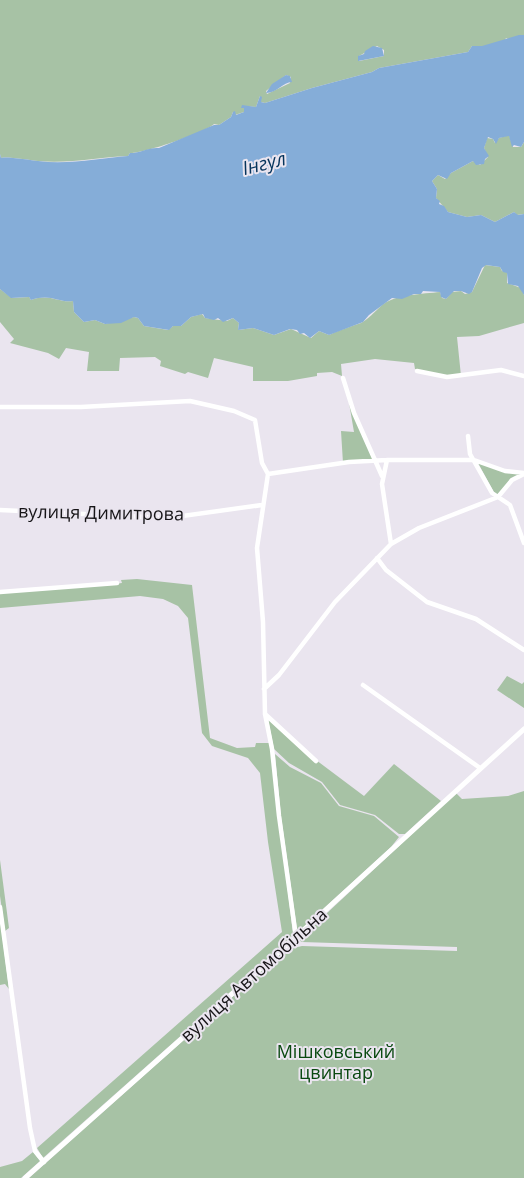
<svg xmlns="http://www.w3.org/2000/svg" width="524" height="1178" font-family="'Open Sans',sans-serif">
	<rect width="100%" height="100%" fill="#eae5ef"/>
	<path fill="#a7c2a5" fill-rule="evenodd" d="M0 0H524V35L508 39 506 38 505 40 482 47 472 46 468 52 379 68 372 72 312 88 265 103 261 102 260 96 256 107 244 106V112L235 115 233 112 231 117 219 125 214 124C207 132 142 154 130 153L128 156C98 157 69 164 38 161 31 160 4 156 1 158L0 154ZM377 46 384 50V56L359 61V56ZM286 75 291 77 290 83 267 94 266 91Z
		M509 135 513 147H521L524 142V214L517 215 514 212 495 222 481 215 467 217 448 212 436 198 437 189 432 181 438 175 445 179 451 173 473 161 480 165 488 157 484 148 487 138 493 139 495 143 499 138Z
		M485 265 500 267 502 271 507 272V283L521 288 524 295V323L479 336 457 337 461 376H439L415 369 414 363 375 359 341 364 342 376 332 372 317 373V376L288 381H253V367L214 358 208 378 188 372 185 374 160 366 161 361 155 357 120 358 119 371H87L89 352 66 348 59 359 48 353 10 343 14 339 0 322V289L12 298 29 297 31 300C50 293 58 303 73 301L74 312 84 322 95 320 105 324 134 317 138 318 144 326 168 330 173 326H181L191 317 202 314 205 318 227 321 233 318 239 323 238 330 253 328 274 335 291 329 311 338 319 331 329 335C339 330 350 327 361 323 366 321 377 310 381 306 394 294 424 294 440 292L442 298 446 299 452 292 461 291 465 294 472 292Z
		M348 397 373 459 343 463 341 431 354 432Z
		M478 463 520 474 498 494H495Z
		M137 579 192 585 210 738 237 748 255 747 256 743H270L293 934 290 939 43 1158 37 1148 282 932 268 842 260 773 248 758 212 746 202 733 188 618 178 606 163 599 140 596 0 608V593L114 584 122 583 121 580Z
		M507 676 522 684 524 682V708L497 690Z
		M268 719 316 760 364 796 394 764 441 801 405 834H399L375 815 340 805 322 782 289 763 274 749Z
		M275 754 290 767 321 783 339 806 374 816 399 837 391 847 300 930 297 929 281 816Z
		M524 791V1178H29L285 950 302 946 457 951V947L302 942 298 940 456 793 462 799 508 796Z
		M0 860 9 928 5 931 0 896Z
		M0 918 9 989 5 984 0 985Z
		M33 1152 40 1161 21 1178H0V1167L22 1161Z"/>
	<path fill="#85add8" d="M519 35H524V142L521 147 514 145 512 147 509 136 499 138 496 144 493 139 488 137 484 148 489 156 485 159 484 164 476 165 473 161 451 173 447 179 438 175 432 181 437 189 436 198 440 201 439 204 444 206 448 212 467 217 481 215 495 222 514 212 518 215 524 214V295L518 286 508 284 507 273 503 272 500 267 486 265 482 268 472 292 469 294 461 291H454L446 299 441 297 440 292 423 291 421 294H414L402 299 392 298 369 315 363 322 329 335 319 331 310 338 304 333 300 334 297 330 290 329 274 335 253 328 238 330 239 323 233 318 223 322 218 318 214 320 205 318 203 314 191 317 181 326H173L169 330 144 326 138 318 134 317 121 323 105 324 95 320 84 322 74 312 73 301C58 303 51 293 31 300L29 297 11 298 0 289V154L1 158C4 156 31 160 38 161 69 165 99 158 128 156L130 153C141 153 149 147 159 148L214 125H219L231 117 233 112 235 111 236 115 244 112V108H241L242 105 256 107 260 96 262 97 261 102 265 103 312 88 372 72 379 68 468 52 472 46H482Z
		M373 46 382 48 384 56 358 61V56L364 54 365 51Z
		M286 75 290 76 292 82C283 82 277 93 266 93L272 84Z"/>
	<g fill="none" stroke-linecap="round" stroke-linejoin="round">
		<path stroke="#fff" stroke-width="4.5" d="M417 371 447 377 501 370 524 376
			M343 378 354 413 382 476
			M0 407H81L190 401 234 411 255 420 262 463 268 474 257 548 263 622 265 714 272 749 279 816 296 937
			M468 436 470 454 492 493 510 505 524 543
			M387 460 382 484 391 544
			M268 474 349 462 387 460H474L505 471 524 473
			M0 510 168 518 262 505
			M377 558 386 570 427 602 476 619 524 650
			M0 592 117 583
			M363 685 480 768
			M264 689 279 675 335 602 391 544 419 528 498 497 512 480 524 474
			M265 714 316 761
			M0 907 30 1128 35 1151 44 1162"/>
		<path stroke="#fff" stroke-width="5" d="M25 1178 296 937 524 729"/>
	</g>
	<g text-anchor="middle" stroke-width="4" stroke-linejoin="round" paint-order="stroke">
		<g font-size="18" fill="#171518" stroke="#eae5ef">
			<text transform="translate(101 513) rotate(1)" y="6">вулиця Димитрова</text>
			<text transform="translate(254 975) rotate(-42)" y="6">вулиця Автомобільна</text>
		</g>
		<g font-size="18" fill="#094910" stroke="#eae5ef">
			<text x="336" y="1058">Мішковський<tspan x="336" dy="21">цвинтар</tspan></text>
		</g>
		<g font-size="19" font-style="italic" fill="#06345c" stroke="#eae5ef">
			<text transform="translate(264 163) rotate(-14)" y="7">Інгул</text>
		</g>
	</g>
</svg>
